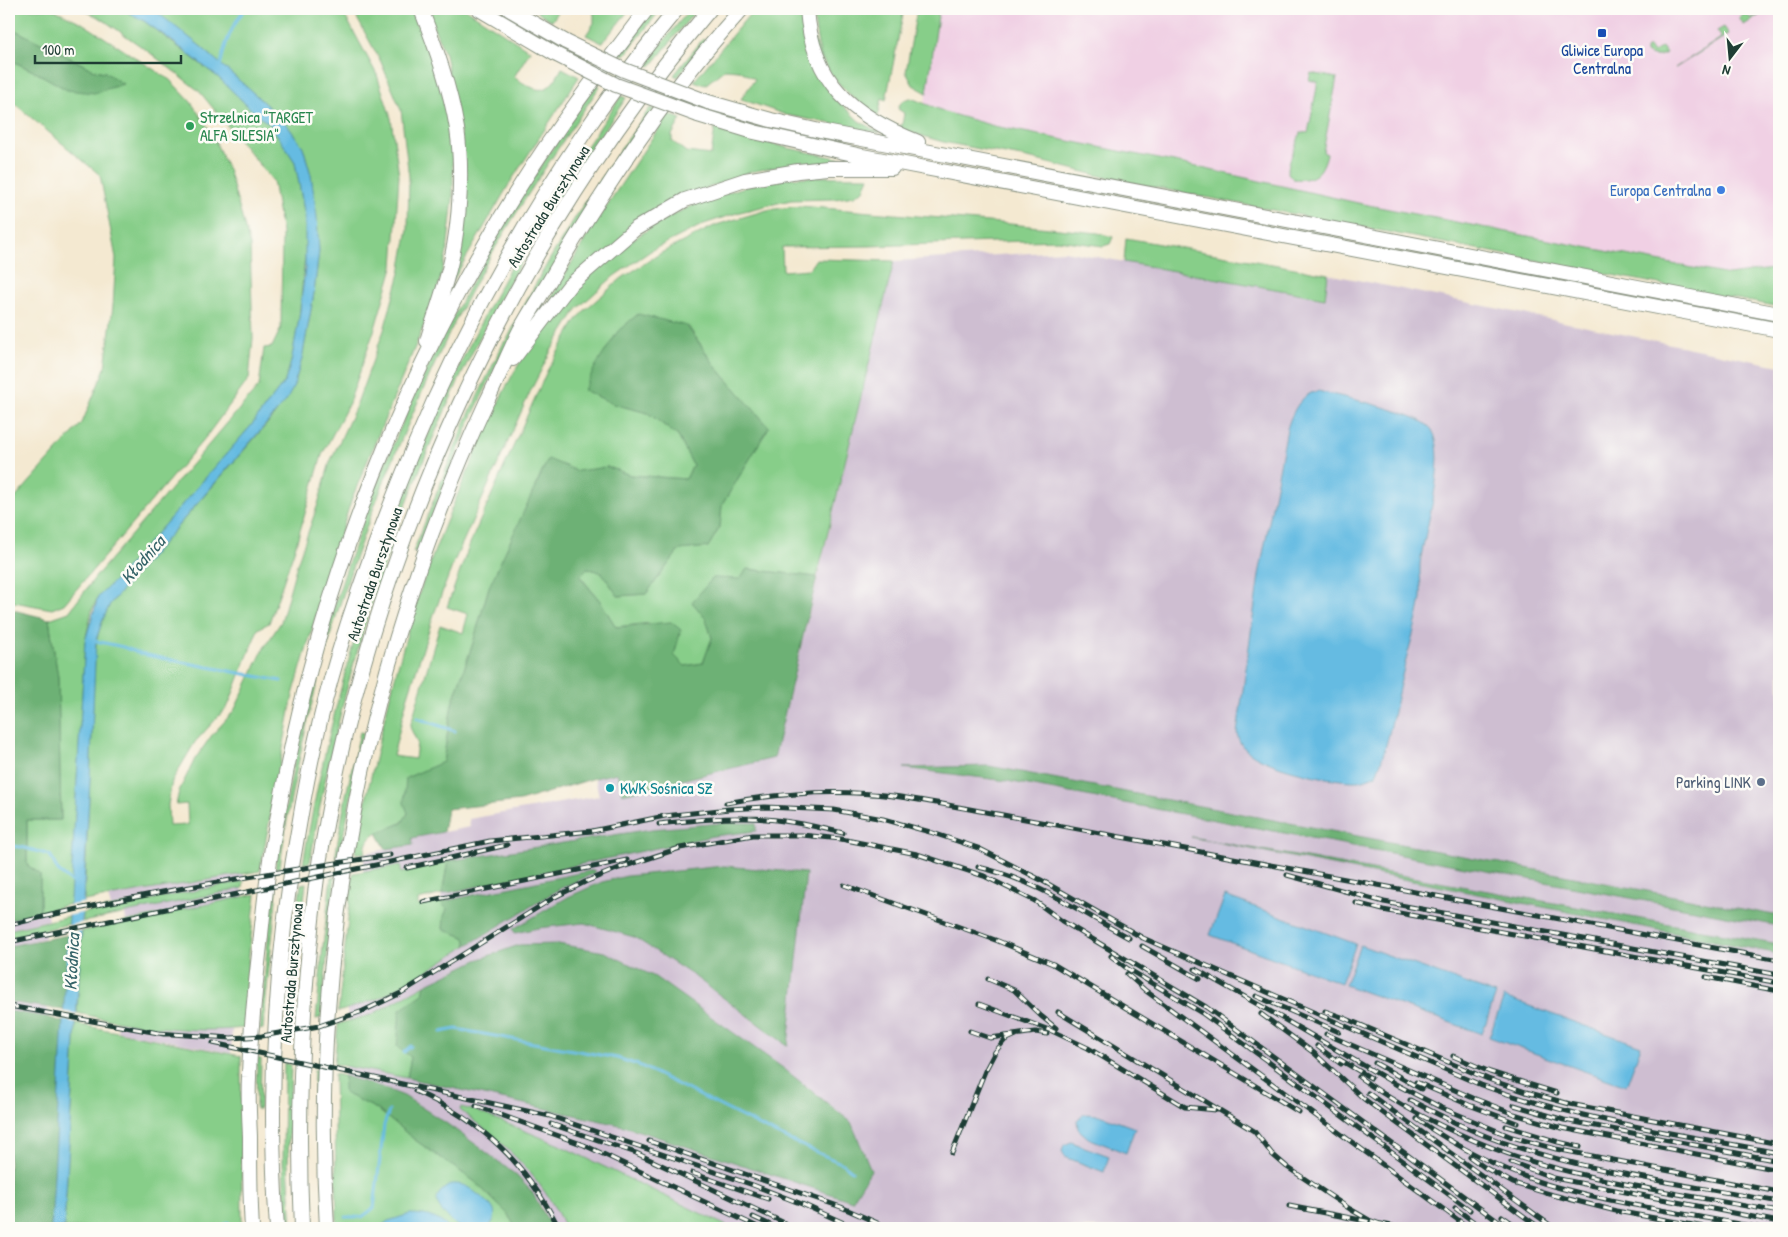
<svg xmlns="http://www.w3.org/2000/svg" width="1788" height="1237" font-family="'Patrick Hand',sans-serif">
	<rect width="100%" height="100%" fill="#fdfcf7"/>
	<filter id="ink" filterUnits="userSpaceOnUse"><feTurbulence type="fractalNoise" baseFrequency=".02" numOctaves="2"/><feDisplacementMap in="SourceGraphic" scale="10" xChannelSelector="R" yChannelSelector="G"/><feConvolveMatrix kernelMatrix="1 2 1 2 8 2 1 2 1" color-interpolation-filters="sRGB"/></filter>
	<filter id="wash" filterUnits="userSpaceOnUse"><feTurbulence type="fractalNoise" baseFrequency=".0096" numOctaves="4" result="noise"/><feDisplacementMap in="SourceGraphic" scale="20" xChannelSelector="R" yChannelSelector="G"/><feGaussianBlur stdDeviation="1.12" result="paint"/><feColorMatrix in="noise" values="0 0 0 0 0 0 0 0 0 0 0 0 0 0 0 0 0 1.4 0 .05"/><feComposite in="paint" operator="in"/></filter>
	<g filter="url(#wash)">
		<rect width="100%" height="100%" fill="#f4e9d1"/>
		<path fill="#f0d0e4" d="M939 9H1779V289L922 123Z"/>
		<path fill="#cebed1" d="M1064 251 1324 298 1328 274 1779 366V916L989 766 909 768 1007 781 1779 926V944L1229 844 1779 954V1228H552L541 1206 516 1175 482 1149 446 1123 404 1096 381 1087 344 1076 345 1066 407 1077 424 985 371 1015 348 1021 347 1009 380 998 427 971 448 862 401 873V865L363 871 365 853 412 845V838L470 827 469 819 599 796 595 778 618 773 622 794 774 758 894 261Z
			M244 874V881L111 907 108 897Z
			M243 888V897L126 921 125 913Z
			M46 911 48 920 9 930V920Z
			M44 930 45 938 9 946V938Z
			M9 1002 47 1008V1017L9 1011Z
			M119 1022 171 1029 232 1030 231 1053 117 1031Z"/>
		<path fill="#87ce89" stroke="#53865e" d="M9 9H53L82 23 170 80 191 102 212 134 229 172 250 246 253 338 249 379 205 438 64 604 52 609 9 601V505L82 423 105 368 113 306 116 258 100 175 9 99V59L43 76 68 90 105 72 94 70 9 27Z
			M81 9H122L144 21 219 78 258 116 270 124 295 162 305 216 306 245 299 319 291 362 285 381 250 427 123 572 98 597 92 610 85 641 70 904 40 912V874L27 865V820H61L58 678 49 619 69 612 97 575 259 386 264 348 272 347 281 328 282 233 273 181 199 91 149 52 102 19Z
			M151 9H339L348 21 377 75 391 118 399 176 393 267 375 328 349 403 322 455 295 548 269 623 258 629 228 706 195 742 172 781 168 805 169 826 188 825 187 804 176 805 179 791 195 759 212 735 234 711 264 648 281 622 297 564 318 504 330 462 356 406 384 330 400 273 408 229 409 177 401 110 381 62 352 9H410L431 54 441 88 451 139 453 171V198L447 252 435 299 352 498 331 564 293 695 260 871 84 901 90 780 95 655C96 636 102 621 110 604L274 416 293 388 302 359 314 293 319 251 311 175 303 147 287 125 258 97 199 45Z
			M426 9H466L530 51 514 77C538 93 547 97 562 68L579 77 511 181 452 282 462 142 445 54Z
			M533 9H560L552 21Z
			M590 9H630L602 43 586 35 594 23V14Z
			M653 9H661L625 55 619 53Z
			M690 9H697L651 66 645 64Z
			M754 9H803L835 98 859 121 880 133 786 115 741 99 755 79 739 70 725 69 705 85 694 81Z
			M812 9H904L886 100 882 98 878 116C857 102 833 83 822 58 817 47 815 22 812 9Z
			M917 9H939L927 93 913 85 906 72Z
			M1753 9H1757L1760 13 1766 9H1769L1744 25 1739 18 1746 13 1751 19 1756 15Z
			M1724 27 1729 34 1675 68 1721 38 1717 31Z
			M703 39 706 41 678 77 674 75Z
			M1649 47 1653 53 1662 47 1666 53C1659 57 1653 58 1646 53V49Z
			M1311 73 1337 78 1323 152 1327 154C1322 174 1314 181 1293 179L1288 173C1287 159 1298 146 1300 132L1308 133 1318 82 1309 80Z
			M595 84 600 86C562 142 525 197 491 255 461 306 436 359 413 413 366 519 328 628 303 741 294 783 285 825 280 867L275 868C284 816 293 764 305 712 344 553 405 397 487 255 520 196 558 140 595 84Z
			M621 96 626 98C571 179 518 261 474 349 394 511 339 684 310 862L303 864C338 658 404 460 505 277 540 214 581 155 621 96Z
			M911 98 948 113 994 126 1179 163 1358 203 1729 275 1779 268V307L1116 180 1032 159 943 142 899 129 900 125 902 126 904 113 898 109C900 102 904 99 911 98Z
			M650 108 654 109 503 352 470 421 418 551 413 552 466 420 504 342 507 340C546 257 597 182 650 108Z
			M668 114 681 119 672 135V141L686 152 711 155 715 128 788 148 857 162 793 164 750 172 681 198 548 304 590 231Z
			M869 177 864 190 854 196 835 199 791 200 740 212 704 224 652 250 614 276 578 308 552 349 531 390 453 564 434 614 407 699 393 756 415 759 417 742 410 727 440 625 463 633 468 614 447 607 471 541 547 371 576 321 586 309 622 278 661 253 716 225 767 210 800 206 1000 223 1098 233 1113 237 1110 244 1103 246 1058 240 869 246 782 247 783 271 809 269 816 259 894 261 817 577 747 569 740 579 692 602 706 618 712 638 703 663 685 666 674 655 649 623 616 627 600 601 580 576 587 567 602 573 618 596 646 594 679 550 708 547 720 527 722 505 769 427 716 367 688 326 613 404 648 413 678 436 693 465 686 479 630 475 608 467 577 472 489 587 473 643 452 704 443 763 406 778C406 786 410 805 408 813 401 835 366 822 365 853H355C372 767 392 681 418 597 433 552 451 509 470 466 487 426 505 384 529 348 565 293 618 243 677 213 707 198 756 181 789 178 815 176 842 177 869 177Z
			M1126 238 1328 274 1325 298 1124 262Z
			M360 732 364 733 339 857 335 858 346 795Z
			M448 861 442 894 418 900V906L440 902 447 909 443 929 464 937 467 942 466 946 427 971 380 998 338 1012 353 873 401 865V873Z
			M335 877 321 1018 316 1019 323 946 331 878Z
			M244 881 243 888 83 922V913Z
			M306 883 298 947 292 1024 287 1025 293 947 301 884Z
			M277 890 263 1029 260 1030 272 891Z
			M256 894 249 953 244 1028C188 1034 132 1025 77 1013L82 931Z
			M69 916V924L9 938V930Z
			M425 985 407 1078 334 1064 338 1024 371 1015Z
			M76 1024 241 1056 242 1228H64Z
			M257 1058 261 1059 260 1109H256Z
			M284 1063 291 1065 288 1163 292 1228H286L283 1163Z
			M314 1070H319L316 1113H313Z
			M334 1074 344 1076 345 1093 377 1109 415 1140 474 1181 507 1213 516 1228H337Z
			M461 1107 476 1111 557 1144 731 1228H565C542 1176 505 1144 460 1110Z"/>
		<path fill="#6db175" stroke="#467754" d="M9 27 94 70 105 72 123 84 94 93 67 90 43 76 9 59Z
			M638 314 687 326 716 367 769 427 722 505 720 527 708 547 679 550 646 594 618 596 602 573 587 568 580 577 600 601 616 627 671 622 681 630 674 655 685 666 703 663 712 638 706 619 692 602 713 578 740 579 747 569 817 577 774 758 622 794 617 773 595 778 520 801 447 809 443 832 412 838 413 845 386 849 377 833 402 823 408 813 404 803 406 778 443 762 452 704 473 643 489 587 548 459 577 471 608 467 630 475 686 479 693 465 678 436 648 413 613 404 584 390 595 367 618 331Z
			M9 609 49 619 58 677 61 820H27V865L40 874V912L9 920Z
			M989 766 1779 916V926L1007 781 904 768Z
			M723 823H756V831L713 836 442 894 448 861 652 829Z
			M1191 837 1779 944V954Z
			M724 866 806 873 788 1046 694 976 634 937 584 923 538 928 515 933 513 929 568 897 602 882 627 876Z
			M594 870 595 873 561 888 466 946 467 942 464 937 443 929 444 916 447 909 440 902Z
			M68 935 64 1010 9 1002V946Z
			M558 944 605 952 655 977 783 1068 851 1122 871 1170 852 1201 624 1126 407 1078 411 1057 397 1047 400 1010 423 994 425 985 477 960 519 945Z
			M9 1011 47 1017 63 1022 51 1228H9Z
			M344 1076 381 1087 404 1096 446 1123 482 1149 516 1175 532 1192 552 1228H516L507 1213 474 1181 415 1140 377 1109 344 1093Z"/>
		<path fill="#65bbe2" stroke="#427c8b" d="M122 9H151L158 13 199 45 258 97 287 125 303 147 311 175 317 217 319 251 314 293 302 359 293 388 286 401 110 604 102 622 96 640 90 780 64 1228H51L85 641 98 597 123 572 250 427 285 381 291 362 299 319 305 269V216L295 162 270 124 258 116 219 78 168 38 144 21Z
			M1318 391C1341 397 1421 412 1432 430 1449 458 1424 531 1420 564 1419 575 1422 587 1421 598 1417 624 1408 650 1402 676 1394 708 1389 744 1376 775 1370 778 1365 780 1358 781 1333 782 1254 766 1241 744 1239 741 1238 737 1237 733L1259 575 1287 429C1292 413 1300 394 1318 391Z
			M1225 896 1356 944 1341 983 1210 935Z
			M1360 945 1496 994 1482 1034 1345 985Z
			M1504 997 1641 1046 1626 1086 1489 1037Z
			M1084 1114 1100 1115 1135 1128 1126 1153 1088 1138 1078 1129 1077 1120Z
			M1071 1142 1109 1156 1104 1172 1065 1157 1062 1151 1064 1145Z
			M452 1184C465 1183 471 1189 480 1196 493 1206 501 1214 488 1228H460C444 1214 422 1199 452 1184Z
			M410 1214C426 1214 437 1217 449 1228H383L384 1224 388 1221Z"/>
		<path fill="#f4e9d1" d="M86 902V912L67 916V906Z
			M85 922V930L66 934V926Z
			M61 1011 79 1014V1023L61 1020Z"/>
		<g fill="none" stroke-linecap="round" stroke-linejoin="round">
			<path stroke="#65bbe2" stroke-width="3" d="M220 67C224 46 231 26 245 9
				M92 640 123 647 141 654 281 681
				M417 718 455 731
				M9 846 21 847 50 855 58 871 73 883
				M441 1032 456 1029 617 1058 641 1066 774 1133 843 1164 852 1171
				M404 1052 411 1046
				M346 1217H362L374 1208 384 1125 389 1111
				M221 1228 228 1222"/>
		</g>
	</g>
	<g filter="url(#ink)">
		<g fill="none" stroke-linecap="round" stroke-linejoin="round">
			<g stroke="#8a9382" stroke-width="16">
				<path id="highway" d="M421 9C436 48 450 87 457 129 463 169 460 221 451 261 445 288 435 314 427 341
					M479 9 557 55
					M509 9 566 42
					M807 9C812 83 853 116 918 142
					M708 102 771 120 820 131 1779 314
					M698 115 754 132 862 156 1779 330
					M513 359 569 286 635 229 685 200 745 180 798 171 828 168H892
					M252 1228C250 1198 250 1167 250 1136 249 1116 248 1096 249 1077 250 1033 255 989 260 945 263 915 266 884 271 854 274 832 279 811 283 789 323 576 405 369 520 186 559 124 603 67 647 9
					M277 1228C267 1087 276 946 302 808 310 764 319 721 331 679 353 600 382 524 413 449 459 338 515 235 582 136 612 92 643 49 677 9
					M302 1228C298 1142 300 1057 307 970 311 931 314 891 321 852 374 542 507 250 710 9
					M327 1228C309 944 367 660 486 403 498 379 508 354 520 330 528 315 538 300 547 285 564 256 581 228 599 200 642 133 689 67 742 9"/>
			</g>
			<use href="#highway" stroke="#fff" stroke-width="14"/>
			<g stroke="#1f3d34" stroke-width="5">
				<path id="rail" d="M726 803C780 793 838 789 893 796 930 801 966 809 1003 815L1779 960
					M659 824C687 821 716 817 744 818 778 818 810 825 843 833
					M978 867C1033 879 1081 912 1129 938
					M407 868 507 845
					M1287 875 1384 902 1779 975
					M844 885 998 941 1053 964 1299 1112
					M423 902 627 860
					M1356 903 1383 910 1779 983
					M9 925C134 894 262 874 390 855
					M9 942 490 841 592 831 665 816 729 809 765 807 834 810 883 819 930 832 978 848 1041 880 1143 938 1481 1085C1577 1120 1679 1134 1779 1153
					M1142 946 1200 979
					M1111 956 1128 969 1202 1013 1470 1210
					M1195 969 1268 1010 1399 1086 1440 1107 1512 1137 1556 1149 1779 1192
					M1127 974 1146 991 1469 1228
					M1706 977 1779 991
					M988 979 1014 990 1041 1016 1056 1028
					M1256 996 1339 1032
					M979 1004 1052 1031 1088 1048 1185 1107 1216 1110
					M9 1006 164 1034
					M1325 1011 1342 1017 1488 1079 1526 1092 1570 1104 1779 1144
					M1058 1012 1254 1131 1272 1154 1287 1167 1350 1209 1369 1220 1386 1226
					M1261 1014 1314 1053 1364 1099 1540 1228
					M970 1031 990 1038 1036 1032 1047 1034
					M157 1033 231 1038 262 1036 319 1026 363 1011 401 993 553 898 585 882 619 868 680 848 753 835H802L841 839 917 854 984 876 1035 901 1062 921 1206 1007 1507 1228
					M1326 1034 1473 1098 1514 1114 1562 1128 1779 1170
					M213 1043 550 1116 753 1185 802 1204 855 1228
					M1317 1046 1341 1064
					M1453 1056 1490 1072 1557 1093
					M1337 1058 1371 1078
					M1375 1063 1421 1089
					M1359 1077C1412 1116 1491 1152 1555 1168 1628 1187 1705 1198 1779 1212
					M1416 1082 1469 1105 1517 1123
					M415 1091C483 1122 525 1162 559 1228
					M1368 1093 1554 1228
					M1410 1100C1443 1117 1476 1134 1511 1145 1597 1174 1690 1185 1779 1202
					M1514 1105 1564 1120 1779 1161
					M476 1106 584 1145 760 1228
					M1417 1119C1454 1146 1510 1174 1553 1186 1621 1205 1692 1215 1762 1228
					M551 1124 636 1153 795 1228
					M1506 1126 1558 1142 1580 1147
					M649 1141 841 1207 889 1228
					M952 1153 985 1071 995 1052 1005 1040 1016 1035
					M1470 1157 1484 1167 1513 1183 1553 1195 1616 1211 1710 1228
					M1511 1162 1554 1178 1779 1222
					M692 1173 768 1199
					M1289 1206 1402 1228
					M1455 1208 1482 1228
					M1502 1216 1519 1228
					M753 1217 777 1228"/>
			</g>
			<use href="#rail" stroke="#fdfcf7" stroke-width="3" stroke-dasharray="9" stroke-linecap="butt"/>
			<g stroke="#8a9382" stroke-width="16" stroke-linecap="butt">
				<path id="highway-bridge" d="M566 42 624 70 708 102
					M557 55 616 85 698 115"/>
			</g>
			<use href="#highway-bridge" stroke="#fff" stroke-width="14"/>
		</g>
	</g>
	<rect fill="#1a4fb4" stroke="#fdfcf7" stroke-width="2" x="1597" y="28" width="10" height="10" rx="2.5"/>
	<circle fill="#2e9e5b" stroke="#fdfcf7" stroke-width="2" cx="190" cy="126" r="5"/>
	<circle fill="#3f7fe0" stroke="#fdfcf7" stroke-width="2" cx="1721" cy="190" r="5"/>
	<circle fill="#5c6f8a" stroke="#fdfcf7" stroke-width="2" cx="1761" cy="782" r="5"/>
	<circle fill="#0f9aa8" stroke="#fdfcf7" stroke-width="2" cx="610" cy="788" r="5"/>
	<g text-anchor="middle" stroke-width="5" stroke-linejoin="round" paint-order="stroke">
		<g font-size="16" fill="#164399" stroke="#fdfcf7">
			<text x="1602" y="56">Gliwice Europa<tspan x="1602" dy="18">Centralna</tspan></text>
		</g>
		<g font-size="16" fill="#27864d" stroke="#fdfcf7" text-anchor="start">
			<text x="200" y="123">Strzelnica "TARGET<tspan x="200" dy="18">ALFA SILESIA"</tspan></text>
		</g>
		<g font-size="16" fill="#366cbe" stroke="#fdfcf7" text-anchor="end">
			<text x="1711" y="196">Europa Centralna</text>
		</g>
		<g font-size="16" fill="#1f3d34" stroke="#fdfcf7">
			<text transform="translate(548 206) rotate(-58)" y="6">Autostrada Bursztynowa</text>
			<text transform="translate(374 574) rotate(-71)" y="6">Autostrada Bursztynowa</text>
			<text transform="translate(291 973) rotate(-85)" y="6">Autostrada Bursztynowa</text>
		</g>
		<g font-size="16" fill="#4e5e75" stroke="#fdfcf7" text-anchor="end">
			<text x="1751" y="788">Parking LINK</text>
		</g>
		<g font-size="16" fill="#0d838f" stroke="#fdfcf7" text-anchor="start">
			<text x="620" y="794">KWK Sośnica SZ</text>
		</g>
		<g font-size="18" font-style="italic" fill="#346368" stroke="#fdfcf7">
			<text transform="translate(143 560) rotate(-49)" y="6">Kłodnica</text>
			<text transform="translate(72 962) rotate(-87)" y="6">Kłodnica</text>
		</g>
	</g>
	<rect width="1788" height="1237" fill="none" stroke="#fdfcf7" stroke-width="30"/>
	<g transform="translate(1730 58) rotate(196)" stroke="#fdfcf7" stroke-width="4" paint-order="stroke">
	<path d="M0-4L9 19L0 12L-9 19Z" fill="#1f3d34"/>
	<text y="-8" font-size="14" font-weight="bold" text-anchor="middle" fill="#1f3d34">N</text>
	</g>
	<path d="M35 55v8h146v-8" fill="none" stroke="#1f3d34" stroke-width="2.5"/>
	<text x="42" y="55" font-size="15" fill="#1f3d34" stroke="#fdfcf7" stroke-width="4" paint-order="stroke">100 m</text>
</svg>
